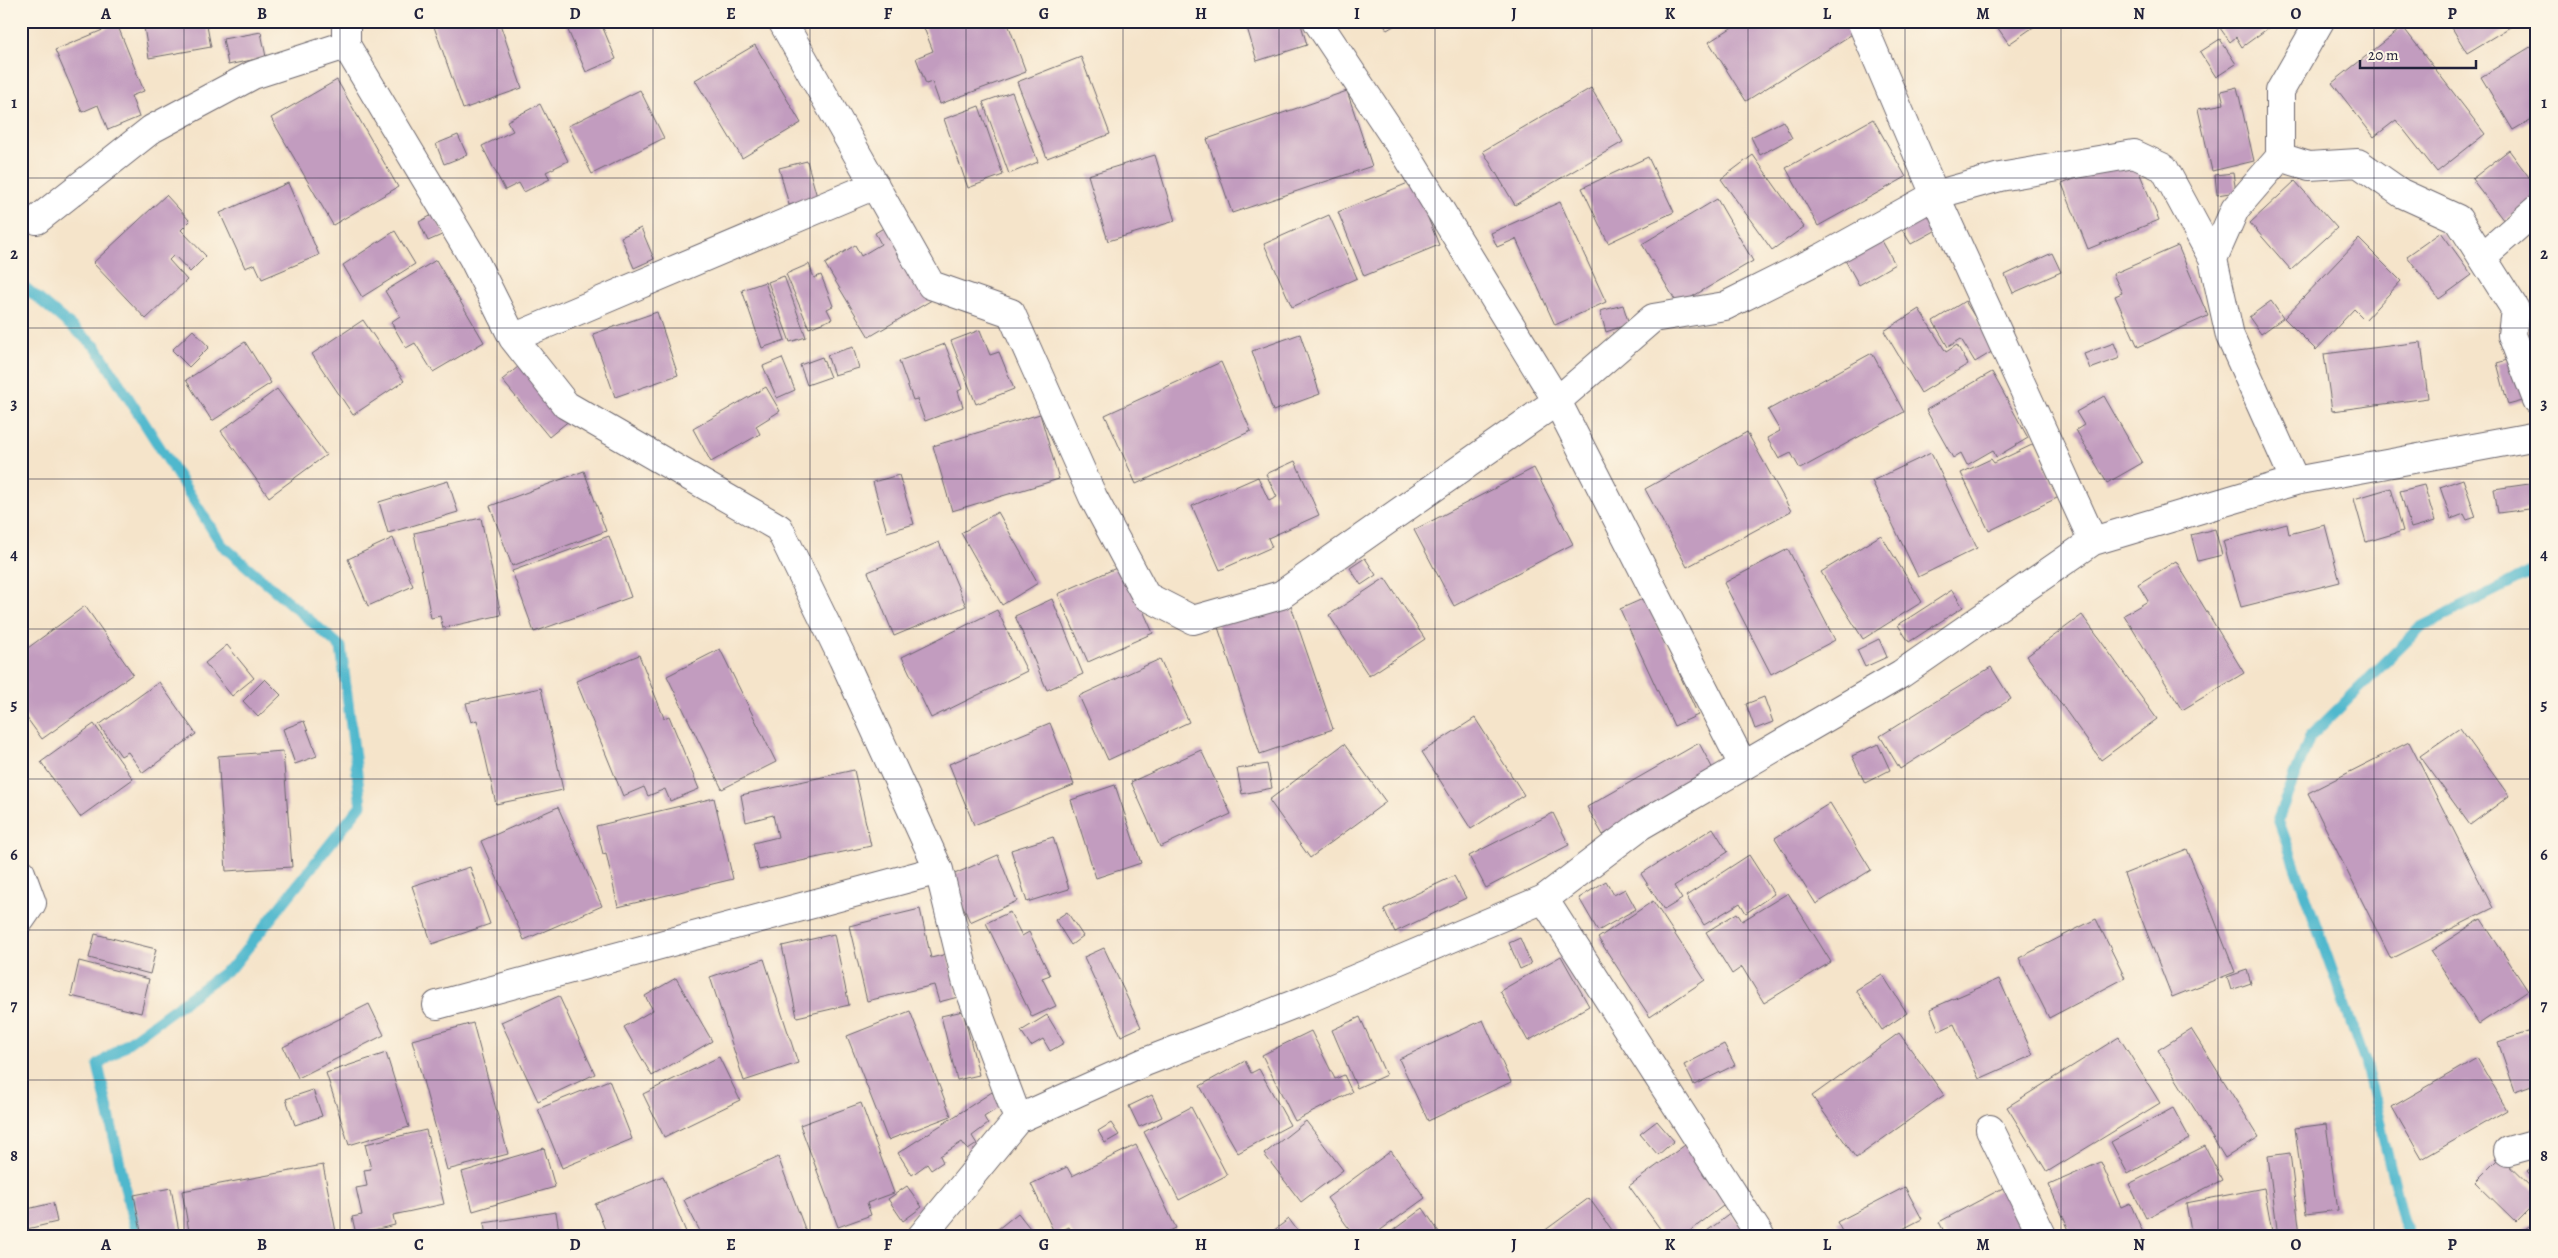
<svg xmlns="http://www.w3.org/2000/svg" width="2558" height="1258" font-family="Alegreya,serif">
	<rect width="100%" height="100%" fill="#fcf5e5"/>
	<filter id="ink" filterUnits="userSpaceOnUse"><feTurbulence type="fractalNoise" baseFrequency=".02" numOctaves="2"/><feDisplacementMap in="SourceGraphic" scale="10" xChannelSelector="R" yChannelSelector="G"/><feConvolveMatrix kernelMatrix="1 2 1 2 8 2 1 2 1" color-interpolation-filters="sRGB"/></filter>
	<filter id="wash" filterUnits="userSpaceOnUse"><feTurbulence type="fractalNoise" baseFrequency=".0096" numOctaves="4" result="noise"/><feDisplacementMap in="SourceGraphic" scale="20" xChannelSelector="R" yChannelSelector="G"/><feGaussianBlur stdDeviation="1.12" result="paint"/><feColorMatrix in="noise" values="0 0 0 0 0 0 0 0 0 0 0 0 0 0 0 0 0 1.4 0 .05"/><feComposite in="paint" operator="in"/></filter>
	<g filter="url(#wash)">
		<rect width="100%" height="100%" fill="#f5e4ca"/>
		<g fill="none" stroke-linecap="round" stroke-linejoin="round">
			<path stroke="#4fb8cd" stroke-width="11" d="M21 284 96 347 222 545 341 647 361 805 234 965 98 1065 129 1205 138 1237
				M2411 1237 2404 1223 2365 1062 2278 819 2310 737 2421 627 2537 569"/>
		</g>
		<g id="blocks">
			<path fill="#c29cbf" d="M143 21H206L211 47 149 58Z
				M432 21H499L522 88 463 109Z
				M564 21H600L616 59 586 72Z
				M928 21H1007L1026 72 940 104 932 82 926 84 916 58 933 51 922 23Z
				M1245 21H1300L1307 45 1257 61Z
				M1382 21H1402L1387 30Z
				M1742 21H1847L1854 33 1746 101 1709 42Z
				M1993 21H2042L2009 44Z
				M2215 21H2278L2242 47 2236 37 2230 42Z
				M2448 21H2520L2467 53Z
				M117 24 144 91 131 96 139 117 108 130 98 105 82 112 55 50Z
				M2403 27 2485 134 2437 172 2396 120 2374 137 2332 83Z
				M261 32 266 57 228 65 223 39Z
				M2220 39 2236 64 2216 77 2200 52Z
				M2537 43V116L2513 130 2481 77Z
				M755 45 801 123 742 158 695 80Z
				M1081 57 1110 134 1047 158 1017 82Z
				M337 80 398 187 333 225 271 118Z
				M2237 87 2254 161 2212 171 2198 109 2224 104 2221 91Z
				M1591 88 1623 142 1515 205 1483 151Z
				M640 90 664 138 592 174 568 126Z
				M1347 91 1372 166 1232 213 1207 139Z
				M1012 92 1038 162 1009 174 983 102Z
				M540 104 568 161 546 172 550 179 524 192 519 183 505 190 482 146 513 131 507 121Z
				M979 106 1003 175 968 188 944 119Z
				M1873 119 1906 177 1818 226 1786 168Z
				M1783 121 1792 138 1760 155 1751 137Z
				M458 135 467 155 444 164 436 144Z
				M2509 150 2537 188V196L2504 221 2472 179Z
				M1155 155 1175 221 1108 241 1088 175Z
				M1753 155 1804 227 1772 250 1721 179Z
				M2132 155 2159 220 2088 249 2062 184Z
				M1648 157 1674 212 1608 243 1582 188Z
				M807 161 817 197 789 205 779 168Z
				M2233 173 2236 192 2217 195 2215 175Z
				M1413 181 1439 245 1364 276 1338 212Z
				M2295 181 2337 228 2291 270 2250 223Z
				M288 183 319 255 262 279 255 264 245 268 220 213Z
				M166 195 190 221 181 230 206 256 190 272 174 255 169 260 187 280 146 319 93 263Z
				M1717 199 1753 261 1678 305 1642 244Z
				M1560 202 1606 302 1555 325 1516 239 1497 247 1491 233Z
				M1931 204 1944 226 1911 244 1898 223Z
				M434 214 444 234 428 241 419 222Z
				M1329 215 1357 278 1292 307 1264 244Z
				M892 223 937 297 869 337 825 264 855 245 861 256 881 244 875 233Z
				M641 228 654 259 634 268 621 237Z
				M395 231 415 264 362 297 343 265Z
				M2441 232 2472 275 2439 299 2407 256Z
				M1881 239 1895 264 1859 285 1845 260Z
				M2359 239 2401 281 2365 320 2354 309 2316 350 2284 318Z
				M2178 246 2208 316 2138 347 2115 296 2122 293 2113 274Z
				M2052 253 2061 272 2013 293 2005 275Z
				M436 260 484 342 433 372 415 343 406 348 391 322 400 316 385 291Z
				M809 264 814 278 821 275 833 306 827 309 832 319 809 328 786 274Z
				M784 276 806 337 790 342 768 282Z
				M765 282 785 340 762 348 742 290Z
				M1965 301 1995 350 1975 362 1961 339 1948 347 1933 321Z
				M2271 301 2283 318 2261 334 2249 317Z
				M1623 305 1629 324 1606 332 1600 311Z
				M1919 309 1946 352 1957 345 1968 364 1921 393 1884 331Z
				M657 312 678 375 615 397 593 334Z
				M363 320 404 381 353 415 312 354Z
				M193 330 209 347 189 367 172 350Z
				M980 330 990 355 999 352 1014 389 976 404 951 341Z
				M1300 334 1320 394 1273 411 1252 351Z
				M245 342 271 383 212 421 186 380Z
				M2421 342 2428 398 2332 411 2324 354Z
				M2114 343 2120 358 2090 369 2084 354Z
				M945 344 962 389 958 391 963 407 925 421 917 399 913 400 899 361Z
				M853 347 859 368 834 375 827 355Z
				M1872 353 1904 412 1800 469 1791 453 1779 459 1767 438 1780 431 1768 410Z
				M822 357 830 377 807 385 800 365Z
				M2518 357 2530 399 2508 405 2497 363Z
				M782 358 795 390 777 398 763 366Z
				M524 362 571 419 549 437 502 380Z
				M1221 362 1251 431 1136 484 1105 415Z
				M1992 372 2028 438 1996 457 1993 450 1967 465 1961 453 1953 458 1926 410Z
				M766 387 780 411 756 426 760 434 711 462 693 429Z
				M277 389 326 455 269 497 221 431Z
				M2104 396 2142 463 2107 483 2076 430 2084 425 2076 412Z
				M1040 414 1059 479 952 511 933 446Z
				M1747 432 1791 511 1687 567 1645 489Z
				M2034 444 2059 497 1989 531 1961 473 1991 459 1994 463Z
				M1931 453 1977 548 1918 577 1872 481Z
				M1295 461 1319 515 1268 538 1272 547 1220 570 1192 506 1258 477 1269 501 1277 497 1266 474Z
				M1534 468 1573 544 1454 606 1414 530Z
				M584 471 606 531 512 566 490 506Z
				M899 475 914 524 887 532 873 482Z
				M2463 479 2476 517 2467 520 2464 514 2451 519 2440 487Z
				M448 481 458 512 388 533 379 502Z
				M2536 483 2537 508 2498 513 2494 489Z
				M2424 485 2435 521 2411 528 2400 491Z
				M2391 488 2403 531 2366 542 2354 499Z
				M998 512 1038 583 1002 605 961 533Z
				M481 518 501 615 443 628 440 616 431 618 414 533Z
				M2287 524 2289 534 2325 525 2340 582 2241 607 2223 541Z
				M2215 529 2222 555 2198 561 2191 535Z
				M1881 535 1922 602 1863 639 1821 572Z
				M609 536 631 597 534 632 512 571Z
				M393 538 413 586 368 606 348 559Z
				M939 542 966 606 894 636 868 572Z
				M1788 549 1835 640 1771 674 1724 583Z
				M1365 558 1376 575 1361 585 1350 568Z
				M2176 561 2244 673 2182 710 2124 615 2148 601 2138 584Z
				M1123 565 1153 633 1088 662 1058 594Z
				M1385 578 1425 639 1369 676 1329 615Z
				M1952 590 1963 607 1909 642 1898 625Z
				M1645 598 1698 715 1674 726 1620 609Z
				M1052 599 1083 674 1047 690 1015 616Z
				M1289 600 1333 729 1260 754 1217 624Z
				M85 606 133 674 42 739 21 710V653Z
				M997 610 1027 671 931 718 902 657Z
				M2082 615 2157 719 2101 760 2027 656Z
				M1879 639 1887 657 1865 667 1857 650Z
				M227 645 254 678 232 696 205 663Z
				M720 649 776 762 722 789 667 676Z
				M639 655 664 718 669 716 699 789 670 801 665 789 648 796 644 787 623 796 576 681Z
				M1160 659 1189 722 1108 760 1079 696Z
				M1991 667 2011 699 1900 769 1880 736Z
				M265 679 281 695 258 717 243 701Z
				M159 682 196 734 143 773 128 752 121 756 99 725Z
				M541 688 563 790 496 804 477 720 471 722 466 703Z
				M1764 697 1773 722 1755 729 1746 704Z
				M1475 718 1524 795 1471 829 1422 752Z
				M304 721 317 756 295 764 283 729Z
				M1050 723 1074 785 974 825 949 764Z
				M94 724 133 779 80 817 41 762Z
				M2460 728 2509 796 2470 825 2420 756Z
				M2409 742 2493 908 2391 959 2308 793Z
				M1699 743 1714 771 1603 835 1587 807Z
				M1344 744 1386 802 1310 858 1269 800Z
				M1878 744 1890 770 1865 783 1852 756Z
				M1201 750 1231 814 1160 847 1131 782Z
				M283 751 292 867 226 871 218 756Z
				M1267 764 1272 788 1242 794 1237 769Z
				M854 770 871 846 759 870 753 843 778 837 773 815 746 822 741 795Z
				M1115 785 1141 863 1096 878 1071 800Z
				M714 798 733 879 618 907 606 853 603 854 596 826Z
				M1830 803 1871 870 1816 904 1775 838Z
				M558 807 602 906 524 940 481 841Z
				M1553 813 1569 845 1486 888 1469 856Z
				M1713 828 1728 852 1674 886 1682 899 1664 910 1641 874Z
				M1053 837 1069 889 1027 902 1011 850Z
				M2187 849 2235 972 2172 997 2124 874Z
				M998 855 1017 901 970 922 950 876Z
				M1749 855 1774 894 1746 913 1740 903 1704 925 1686 896Z
				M470 867 490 924 432 944 412 886Z
				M1454 876 1466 898 1395 932 1384 909Z
				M1606 881 1614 895 1625 889 1636 909 1598 931 1579 898Z
				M1788 893 1831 962 1764 1003 1742 967 1732 974 1706 932 1737 913 1742 921Z
				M1653 901 1705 980 1650 1017 1598 938Z
				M920 909 931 958 947 954 958 997 939 1002 934 985 867 1001 849 926Z
				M1010 912 1022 936 1029 932 1050 975 1042 978 1056 1006 1032 1017 986 923Z
				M1067 912 1083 936 1071 945 1055 920Z
				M2096 919 2125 978 2049 1018 2019 958Z
				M2481 919 2528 991 2479 1024 2431 951Z
				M95 934 156 949 150 974 89 958Z
				M834 934 849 1005 797 1017 782 946Z
				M1520 938 1531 964 1520 969 1509 943Z
				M1104 948 1141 1027 1121 1036 1084 957Z
				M1561 956 1589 1006 1528 1041 1500 991Z
				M764 959 798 1063 744 1081 710 977Z
				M79 961 149 979 141 1013 71 996Z
				M2247 970 2251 983 2231 990 2227 977Z
				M1882 974 1907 1013 1882 1030 1856 990Z
				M676 978 712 1041 652 1076 624 1027 653 1010 645 996Z
				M1999 979 2033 1055 1979 1079 1954 1024 1939 1031 1930 1009Z
				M559 996 595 1074 538 1101 501 1022Z
				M369 1004 384 1035 298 1078 283 1047Z
				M910 1011 951 1116 888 1140 847 1036Z
				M963 1011 979 1075 957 1080 941 1016Z
				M1047 1015 1064 1043 1050 1051 1043 1039 1031 1046 1021 1031Z
				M1360 1017 1386 1075 1357 1088 1332 1030Z
				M1483 1020 1511 1082 1428 1121 1399 1059Z
				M473 1023 508 1154 447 1170 412 1040Z
				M2191 1029 2259 1137 2225 1158 2158 1050Z
				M2537 1029V1083L2515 1091 2498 1042Z
				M1311 1031 1335 1079 1344 1075 1352 1092 1295 1121 1262 1055Z
				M1899 1033 1944 1095 1856 1158 1812 1096Z
				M2119 1037 2160 1103 2047 1172 2007 1107Z
				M1724 1044 1735 1065 1694 1085 1684 1065Z
				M386 1053 409 1127 349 1145 326 1073Z
				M719 1057 740 1100 664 1137 643 1094Z
				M2477 1058 2507 1110 2422 1159 2392 1107Z
				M1245 1061 1251 1073 1259 1069 1290 1125 1238 1153 1200 1086Z
				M609 1080 632 1139 562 1168 538 1109Z
				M313 1090 322 1116 295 1125 286 1099Z
				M992 1092 1001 1106 984 1117 988 1124 972 1136 977 1144 968 1150 962 1142 940 1156 943 1162 931 1170 927 1164 912 1175 898 1153Z
				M1152 1095 1162 1117 1139 1127 1129 1106Z
				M861 1103 894 1193 867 1203 871 1215 838 1227 800 1125Z
				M1191 1107 1227 1175 1179 1200 1144 1132Z
				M2173 1108 2190 1139 2128 1174 2111 1142Z
				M1306 1121 1343 1170 1301 1202 1264 1154Z
				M1657 1121 1674 1141 1658 1155 1640 1134Z
				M1111 1123 1119 1135 1105 1143 1098 1131Z
				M2326 1124 2338 1210 2306 1214 2295 1128Z
				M426 1130 444 1204 393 1215 395 1225 356 1234 352 1217 362 1215 356 1188 367 1186 364 1170 371 1169 365 1144Z
				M1136 1145 1176 1228 1157 1237H1074L1069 1227 1055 1234 1031 1184 1067 1167 1072 1176Z
				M1685 1145 1727 1203 1682 1237H1666L1629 1186Z
				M2205 1146 2222 1180 2146 1218 2129 1184Z
				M544 1148 555 1187 473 1211 462 1172Z
				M1391 1151 1425 1198 1371 1237H1355L1327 1198Z
				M2290 1153 2300 1234 2278 1237 2268 1156Z
				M778 1157 808 1237H703L684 1200Z
				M2500 1157 2537 1193V1209L2533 1205 2516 1222 2475 1182Z
				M2101 1162 2121 1207 2130 1203 2145 1237H2072L2049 1185Z
				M2537 1163V1183L2527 1171Z
				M323 1165 337 1237H190L182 1191Z
				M663 1176 688 1237H608L595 1204Z
				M907 1186 922 1207 903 1221 888 1199Z
				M1905 1187 1922 1219 1887 1237H1845L1837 1222Z
				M171 1188 180 1237H142L134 1195Z
				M2003 1188 2029 1237H1947L1939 1222Z
				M2264 1188 2273 1237H2192L2186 1203Z
				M1589 1198 1617 1237H1536Z
				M53 1203 57 1222 27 1229 23 1210Z
				M1423 1208 1439 1232 1433 1237H1384Z
				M556 1212 560 1237H486L484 1223Z
				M1018 1213 1037 1237H988Z
				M1731 1213 1749 1237H1699Z
				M1289 1219 1302 1237H1265Z
				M2537 1222V1237H2514Z
				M2359 1230 2360 1237H2317V1236Z"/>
		</g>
	</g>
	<g filter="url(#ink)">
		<use href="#blocks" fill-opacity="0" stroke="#6c666d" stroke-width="1"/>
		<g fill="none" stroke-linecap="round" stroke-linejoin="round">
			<g stroke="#6c666d" stroke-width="30">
				<path id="minor" d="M346 21V45L473 258 513 338 566 405 779 528 843 659 939 870 966 980 1018 1119
					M782 21 931 285 1011 313 1093 497 1146 596 1193 620 1281 595 1557 401 1653 318 1725 306 1823 257 1935 195 2000 177 2134 154 2164 168 2213 259
					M1317 21 1409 159 1557 401 1743 765
					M1861 21 1935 195 2093 541
					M2280 157 2309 166 2358 163 2401 193 2458 219 2515 309 2512 335 2537 400
					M37 220 152 129 253 75 346 45
					M2482 257 2537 209
					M513 338 875 185
					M2295 481 2230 336 2213 259 2235 209 2280 157V91L2320 21
					M21 873 32 903 21 919
					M1544 899 1761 1237
					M437 1005 939 870
					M1990 1129 2043 1237
					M2508 1151 2537 1143
					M921 1237 1018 1119 1145 1062 1305 1000 1544 899 1640 826 1901 674 2093 541 2295 481 2537 436"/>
			</g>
			<use href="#minor" stroke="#fff" stroke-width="28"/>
		</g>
	</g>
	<path fill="none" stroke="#22223b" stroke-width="1" stroke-opacity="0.55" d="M184 21V1237M340 21V1237M497 21V1237M653 21V1237M810 21V1237M966 21V1237M1123 21V1237M1279 21V1237M1435 21V1237M1592 21V1237M1748 21V1237M1905 21V1237M2061 21V1237M2218 21V1237M2374 21V1237M21 178H2537M21 328H2537M21 479H2537M21 629H2537M21 779H2537M21 930H2537M21 1080H2537"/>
	<rect width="2558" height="1258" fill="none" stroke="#fcf5e5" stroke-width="55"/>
	<path d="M2360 60v8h116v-8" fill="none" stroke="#22223b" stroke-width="2.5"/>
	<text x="2368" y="60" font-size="15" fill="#22223b" stroke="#fcf5e5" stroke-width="4" paint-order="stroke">20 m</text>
	<rect x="28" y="28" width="2502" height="1202" fill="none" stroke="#22223b" stroke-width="2"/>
	<g font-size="16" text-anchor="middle" font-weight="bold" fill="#22223b">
		<text x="106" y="19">A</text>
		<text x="262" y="19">B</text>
		<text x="419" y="19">C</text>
		<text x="575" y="19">D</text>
		<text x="731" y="19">E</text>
		<text x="888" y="19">F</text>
		<text x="1044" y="19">G</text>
		<text x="1201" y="19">H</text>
		<text x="1357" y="19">I</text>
		<text x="1514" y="19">J</text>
		<text x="1670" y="19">K</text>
		<text x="1827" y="19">L</text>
		<text x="1983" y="19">M</text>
		<text x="2139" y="19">N</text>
		<text x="2296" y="19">O</text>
		<text x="2452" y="19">P</text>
		<text x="14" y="108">1</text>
		<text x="2544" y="108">1</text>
		<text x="14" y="259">2</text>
		<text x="2544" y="259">2</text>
		<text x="14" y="409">3</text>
		<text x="2544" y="409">3</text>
		<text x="14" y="560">4</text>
		<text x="2544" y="560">4</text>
		<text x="14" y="710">5</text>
		<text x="2544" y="710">5</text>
		<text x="14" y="860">6</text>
		<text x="2544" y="860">6</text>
		<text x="14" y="1011">7</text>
		<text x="2544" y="1011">7</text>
		<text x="14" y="1161">8</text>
		<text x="2544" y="1161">8</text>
		<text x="106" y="1250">A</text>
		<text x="262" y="1250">B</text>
		<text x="419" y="1250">C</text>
		<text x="575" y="1250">D</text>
		<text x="731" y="1250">E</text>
		<text x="888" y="1250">F</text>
		<text x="1044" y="1250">G</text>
		<text x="1201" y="1250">H</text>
		<text x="1357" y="1250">I</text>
		<text x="1514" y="1250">J</text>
		<text x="1670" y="1250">K</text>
		<text x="1827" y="1250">L</text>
		<text x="1983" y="1250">M</text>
		<text x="2139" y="1250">N</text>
		<text x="2296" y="1250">O</text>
		<text x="2452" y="1250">P</text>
	</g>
</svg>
